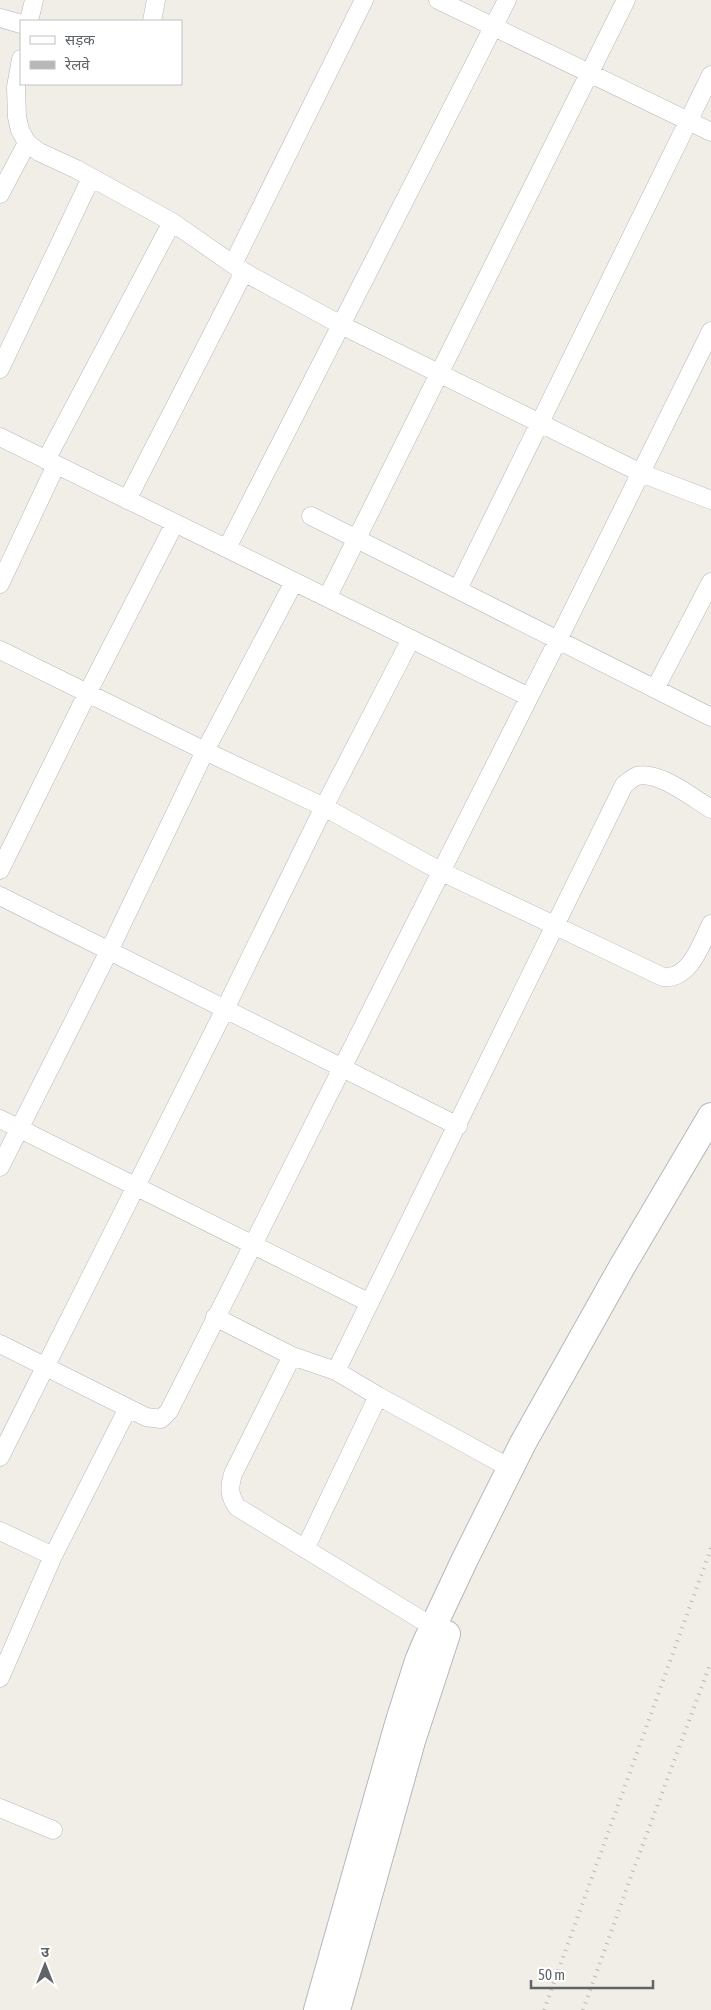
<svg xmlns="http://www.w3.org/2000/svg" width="711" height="2010" font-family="'Asap Condensed','Noto Sans Devanagari',sans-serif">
	<rect width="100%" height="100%" fill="#f1eee7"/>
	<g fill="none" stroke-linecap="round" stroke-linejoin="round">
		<g stroke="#b4b8bc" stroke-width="19">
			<path id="street" d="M438 0 711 132
				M0 18 21 24
				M29 21 34 0
				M152 21 156 0
				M21 59 16 87 17 117 20 130 27 143 39 152 76 169 172 222 244 272 341 325 641 473 711 500
				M0 194 27 143
				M233 264 364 0
				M0 369 91 178
				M0 437 529 697
				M46 460 172 222
				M127 500 244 272
				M311 516 711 717
				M227 548 507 0
				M0 584 56 465
				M458 589 711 75
				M327 598 626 0
				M0 650 205 751 324 807 440 871 663 977C690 980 701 944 711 924
				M655 689 711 582
				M0 870 87 694 175 523
				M0 896 458 1126
				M0 1119 370 1303
				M0 1167 109 951 205 751 294 582
				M215 1317 292 1356 336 1371 378 1396 510 1468
				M0 1344 146 1417 161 1419 169 1411 558 640 711 331
				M292 1356 233 1474C229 1488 229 1495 237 1507L433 1627
				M336 1371 624 785C628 782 632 778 637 776 658 770 693 798 711 809
				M0 1457 225 1009 324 807 411 639
				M0 1531 53 1556
				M305 1549 378 1396
				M0 1678 53 1556 128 1408
				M0 1808 53 1830"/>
		</g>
		<g stroke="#b3b8bc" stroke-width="28">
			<path id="secondary" d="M317 2010 398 1724 418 1661 426 1642 465 1559 523 1443 623 1265 711 1116
				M337 2010 412 1741 447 1634"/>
		</g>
		<use href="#street" stroke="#fff" stroke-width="18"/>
		<use href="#secondary" stroke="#fff" stroke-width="26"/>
		<path stroke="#b6b7b8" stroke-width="4" stroke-dasharray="1 6" stroke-linecap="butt" d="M544 2010 711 1548
			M583 2010 633 1871 711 1662"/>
	</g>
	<rect x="20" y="20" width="162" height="65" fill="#ffffff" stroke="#bfc1c3"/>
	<rect x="30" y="36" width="25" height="8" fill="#ffffff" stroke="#bfc1c3"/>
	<text x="65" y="45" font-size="15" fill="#5f6468">सड़क</text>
	<rect x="30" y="61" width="25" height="8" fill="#b6b7b8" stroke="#bfc1c3"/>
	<text x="65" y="70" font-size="15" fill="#5f6468">रेलवे</text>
	<g transform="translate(45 1965)" stroke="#ffffff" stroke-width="4" paint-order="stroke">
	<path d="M0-4L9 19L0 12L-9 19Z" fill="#5f6468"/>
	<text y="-8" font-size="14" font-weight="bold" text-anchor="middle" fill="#5f6468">उ</text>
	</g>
	<path d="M531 1980v8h122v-8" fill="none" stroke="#5f6468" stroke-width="2.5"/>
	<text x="538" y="1980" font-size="15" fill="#5f6468" stroke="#ffffff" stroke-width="4" paint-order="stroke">50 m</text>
</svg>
